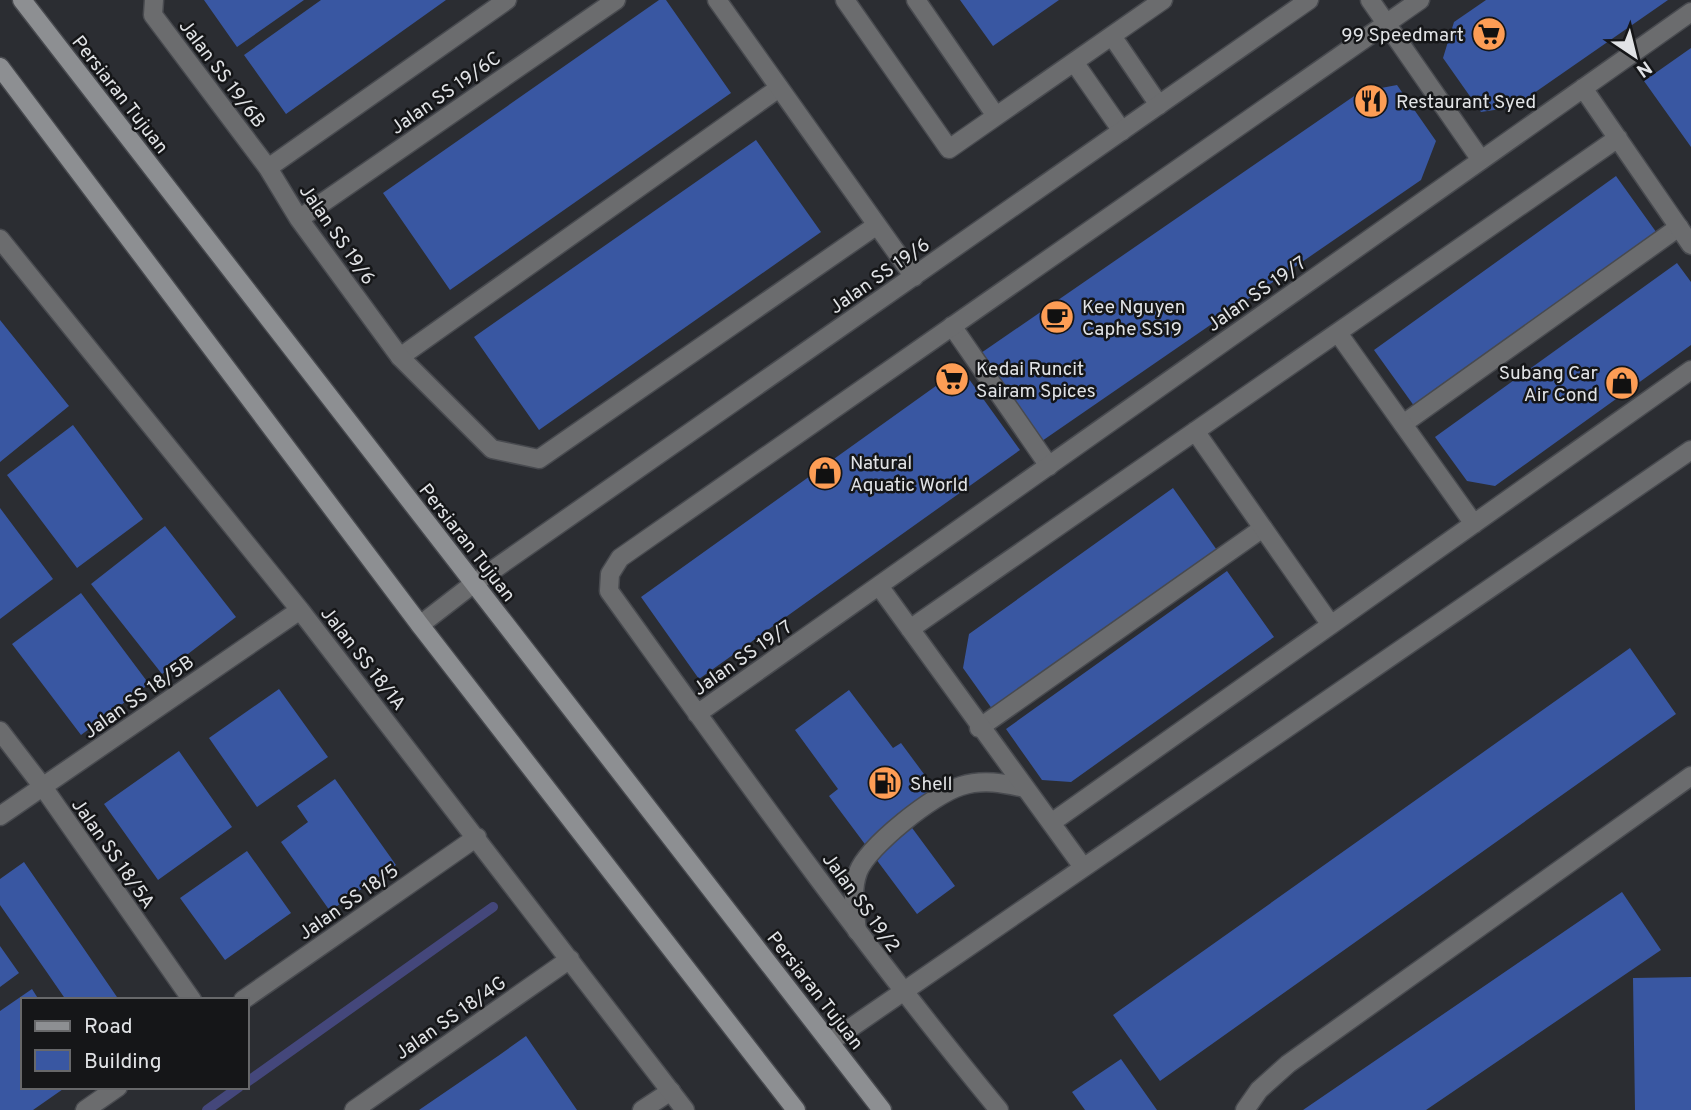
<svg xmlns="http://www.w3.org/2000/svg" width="1691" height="1110" font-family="Overpass,sans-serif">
	<rect width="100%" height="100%" fill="#2b2d32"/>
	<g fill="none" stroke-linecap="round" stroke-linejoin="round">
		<path stroke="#44477b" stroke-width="10" d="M247 1082 493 907
			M207 1110 239 1087"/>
	</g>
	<path fill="#3957a2" d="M204 0H304L237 47Z
		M321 0H446L286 114 244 55Z
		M659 0H666L731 93 450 290 383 193Z
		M960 0H1059L993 46Z
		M1486 0H1668L1514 107 1481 112 1443 58 1454 22Z
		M1691 48V147L1644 81Z
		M1397 85 1436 141 1421 180 1042 441 981 353 1360 92Z
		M756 140 821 232 539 430 474 337Z
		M1616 176 1659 236 1417 410 1374 350Z
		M1677 263 1691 282V345L1495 486 1467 481 1435 437Z
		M0 320 69 406 0 462Z
		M961 368 1020 450 699 679 641 597Z
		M73 425 143 519 77 568 7 475Z
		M1173 488 1219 553 995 713 963 668 969 634Z
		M0 508 53 579 0 619Z
		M165 526 236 617 162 674 91 584Z
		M1227 571 1274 637 1071 782 1042 780 1006 729Z
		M81 593 149 684 81 735 12 644Z
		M1630 648 1676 714 1160 1081 1113 1015Z
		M279 689 328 757 257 807 209 738Z
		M849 690 893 748 901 743 938 793 904 817 955 886 917 914 829 796 838 789 795 730Z
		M179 751 232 827 158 880 104 804Z
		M335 779 396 865 330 911 281 842 308 822 297 806Z
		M247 851 291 913 225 960 180 898Z
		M24 862 82 946 119 1000H66L46 971 0 905V879Z
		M1622 892 1661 950 1426 1110H1303Z
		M0 946 19 973 0 987Z
		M1691 977V1110H1635L1633 978Z
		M32 989 39 1000H23V1087H66L33 1110H0V1011Z
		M526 1036 577 1110H419L498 1056Z
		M1121 1059 1157 1110H1085L1072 1092Z"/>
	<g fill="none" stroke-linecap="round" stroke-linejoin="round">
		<g stroke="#484a4f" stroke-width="21">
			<path id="service" d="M845 0 949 149 1163 0
				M916 0 996 116
				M1112 36 1159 105
				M1074 62 1122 131
				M952 326 1049 466
				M400 357 779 88
				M1403 424 1679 227
				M979 728 1263 528
				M857 931C855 912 851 891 858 872 868 846 934 794 961 786 983 779 1003 783 1025 788
				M642 1110 671 1091
				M1245 1110 1259 1090 1288 1064 1691 776"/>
		</g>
		<g stroke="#484a4f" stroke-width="21">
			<path id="minor" d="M154 0 153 15 268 168 299 219 400 357 492 449 539 459 877 225
				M717 0 914 277
				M1370 0 1481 160
				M1583 88 1691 245
				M268 168 507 0
				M299 219 616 0
				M0 239 300 610 685 1110
				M1338 333 1474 524
				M1195 431 1331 625
				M879 586 1083 867
				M420 625 473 584 1309 0
				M910 629 1618 138
				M697 714 1691 12
				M0 731 43 787 192 1000
				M0 816 300 610
				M1051 823 1691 370
				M243 1000 477 837
				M830 1042 1691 450
				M85 1110 118 1087
				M354 1110 570 959
				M999 1110C861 943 736 767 609 591L610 574 620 558 1420 0"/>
		</g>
		<g stroke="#484a4f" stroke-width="21">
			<path id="secondary" d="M22 0 882 1110
				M0 67 420 625 796 1110"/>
		</g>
		<use href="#service" stroke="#6b6c6e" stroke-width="18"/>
		<use href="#minor" stroke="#6b6c6e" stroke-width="18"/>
		<use href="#secondary" stroke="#8d8f92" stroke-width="18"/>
	</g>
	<defs>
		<g id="supermarket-disc" transform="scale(1.75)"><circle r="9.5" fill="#fd9d55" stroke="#151618"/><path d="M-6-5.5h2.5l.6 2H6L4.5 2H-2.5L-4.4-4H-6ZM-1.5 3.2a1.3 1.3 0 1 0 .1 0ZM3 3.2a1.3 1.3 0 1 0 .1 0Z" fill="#111"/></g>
		<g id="restaurant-disc" transform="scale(1.75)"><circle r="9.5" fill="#fd9d55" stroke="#151618"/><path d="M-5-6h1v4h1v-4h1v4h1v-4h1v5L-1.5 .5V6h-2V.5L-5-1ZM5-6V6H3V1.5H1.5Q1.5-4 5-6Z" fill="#111"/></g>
		<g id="cafe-disc" transform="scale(1.75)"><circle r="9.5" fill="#fd9d55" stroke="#151618"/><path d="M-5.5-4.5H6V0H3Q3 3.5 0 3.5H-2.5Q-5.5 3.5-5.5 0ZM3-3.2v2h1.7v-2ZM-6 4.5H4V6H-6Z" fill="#111"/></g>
		<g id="shop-disc" transform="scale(1.75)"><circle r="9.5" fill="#fd9d55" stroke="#151618"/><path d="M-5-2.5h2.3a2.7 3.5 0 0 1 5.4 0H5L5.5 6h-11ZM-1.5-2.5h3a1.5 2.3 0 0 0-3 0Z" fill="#111"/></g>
		<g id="fuel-disc" transform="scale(1.75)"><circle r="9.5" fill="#fd9d55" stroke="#151618"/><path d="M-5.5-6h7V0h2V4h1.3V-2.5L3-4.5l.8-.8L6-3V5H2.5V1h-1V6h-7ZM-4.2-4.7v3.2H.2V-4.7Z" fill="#111"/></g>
	</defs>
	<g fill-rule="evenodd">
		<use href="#supermarket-disc" x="1489" y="34"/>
		<use href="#restaurant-disc" x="1371" y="101"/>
		<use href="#cafe-disc" x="1057" y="317"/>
		<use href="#supermarket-disc" x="952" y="379"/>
		<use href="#shop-disc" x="1622" y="383"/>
		<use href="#shop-disc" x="825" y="473"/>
		<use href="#fuel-disc" x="885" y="783"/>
	</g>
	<g text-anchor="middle" stroke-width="5" stroke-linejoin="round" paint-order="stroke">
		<g font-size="19" fill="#e1e3e6" stroke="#151618" text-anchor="start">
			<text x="1464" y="41" text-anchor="end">99 Speedmart</text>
			<text x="1396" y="108">Restaurant Syed</text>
			<text x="1082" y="313">Kee Nguyen<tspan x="1082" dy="22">Caphe SS19</tspan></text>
			<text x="976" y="375">Kedai Runcit<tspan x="976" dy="22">Sairam Spices</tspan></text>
			<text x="1598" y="379" text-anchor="end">Subang Car<tspan x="1598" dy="22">Air Cond</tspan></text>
			<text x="850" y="469">Natural<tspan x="850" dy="22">Aquatic World</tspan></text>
			<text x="910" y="790">Shell</text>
		</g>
		<g font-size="19" fill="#e1e3e6" stroke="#151618">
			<text transform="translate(223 73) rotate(53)" y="7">Jalan SS 19/6B</text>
			<text transform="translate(445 92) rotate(-35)" y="7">Jalan SS 19/6C</text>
			<text transform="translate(121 94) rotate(52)" y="7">Persiaran Tujuan</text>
			<text transform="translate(338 234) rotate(55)" y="7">Jalan SS 19/6</text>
			<text transform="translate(879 275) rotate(-35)" y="7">Jalan SS 19/6</text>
			<text transform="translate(1256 293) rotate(-35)" y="7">Jalan SS 19/7</text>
			<text transform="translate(468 542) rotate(52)" y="7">Persiaran Tujuan</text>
			<text transform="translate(742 657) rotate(-35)" y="7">Jalan SS 19/7</text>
			<text transform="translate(364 658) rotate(52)" y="7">Jalan SS 18/1A</text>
			<text transform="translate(138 696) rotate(-35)" y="7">Jalan SS 18/5B</text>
			<text transform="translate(114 853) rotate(55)" y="7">Jalan SS 18/5A</text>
			<text transform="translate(348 901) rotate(-35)" y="7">Jalan SS 18/5</text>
			<text transform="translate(862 902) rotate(54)" y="7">Jalan SS 19/2</text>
			<text transform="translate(816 990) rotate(52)" y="7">Persiaran Tujuan</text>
			<text transform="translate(450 1017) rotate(-35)" y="7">Jalan SS 18/4G</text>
		</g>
	</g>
	<rect x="21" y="998" width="228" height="91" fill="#151618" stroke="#67686a" stroke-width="2"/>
	<rect x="35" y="1021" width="35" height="10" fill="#8d8f92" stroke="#67686a" stroke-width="2"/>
	<text x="84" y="1033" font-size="21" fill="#e1e3e6">Road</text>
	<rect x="35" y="1050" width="35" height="21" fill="#3957a2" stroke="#67686a" stroke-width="2"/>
	<text x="84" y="1068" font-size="21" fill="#e1e3e6">Building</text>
	<g transform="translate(1635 56) rotate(145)" stroke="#151618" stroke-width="5" paint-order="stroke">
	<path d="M0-5L12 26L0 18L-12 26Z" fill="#e1e3e6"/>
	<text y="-10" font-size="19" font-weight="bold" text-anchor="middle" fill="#e1e3e6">N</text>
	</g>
</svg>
